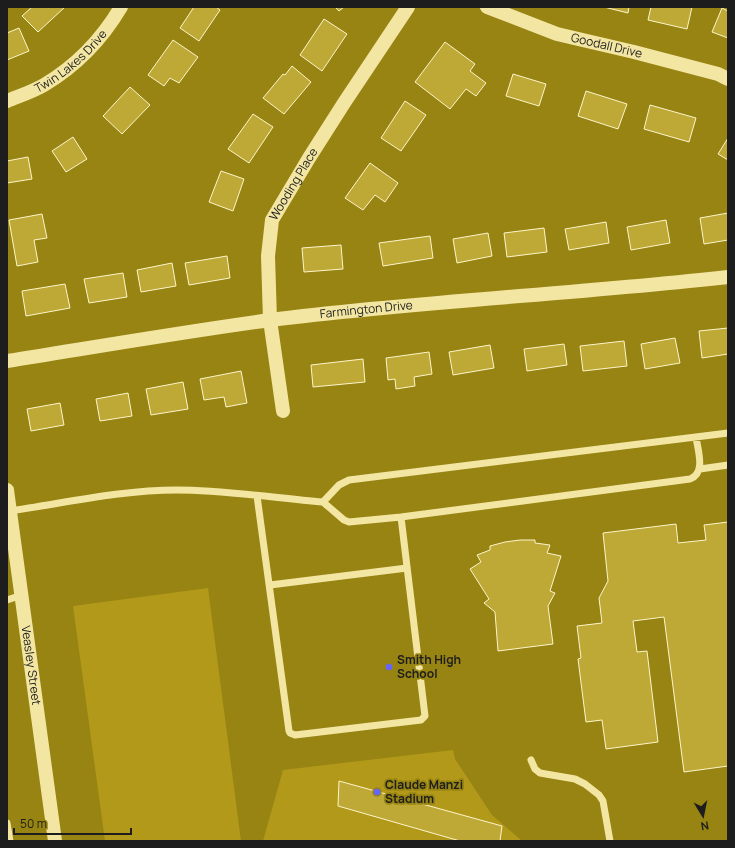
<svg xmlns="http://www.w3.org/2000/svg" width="735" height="848" font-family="Manrope,sans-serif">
	<rect width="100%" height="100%" fill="#978412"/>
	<path fill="#b2991a" d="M208 588 241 841H105L73 606Z
		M453 750 455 759 492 815 522 841H263L283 770Z"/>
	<path fill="#bea936" stroke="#fdf5cb" d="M32 7H65L38 32 22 16Z
		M194 7H216L220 10 199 41 180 28Z
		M335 7H344L339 11Z
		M604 7H629L628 13Z
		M651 7H692L687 29 648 20Z
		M722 8 728 11V38L712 32Z
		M324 19 347 34 322 71 300 55Z
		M19 28 29 51 7 60V33Z
		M173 40 198 57 179 83 170 78 164 86 148 75Z
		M445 42 475 64 470 71 486 83 476 96 466 89 450 109 415 82Z
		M292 66 311 82 284 114 263 98 283 74 285 75Z
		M513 74 546 84 539 106 506 96Z
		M130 87 150 105 122 134 103 116Z
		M586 91 627 104 618 129 578 116Z
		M405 101 426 115 401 151 381 138Z
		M650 105 696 118 689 142 644 129Z
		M253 114 273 127 249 163 228 149Z
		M73 137 87 159 66 172 52 151Z
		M728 138V160L718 154Z
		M28 157 32 179 7 183V161Z
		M370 163 398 183 385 202 375 195 363 210 345 198Z
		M221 171 244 179 233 211 209 202Z
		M728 213V240L704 244 700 218Z
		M42 214 47 238 34 240 38 262 17 266 9 220Z
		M666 220 670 243 631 250 627 227Z
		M606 222 609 243 569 250 565 229Z
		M544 228 547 252 507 257 504 233Z
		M488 233 492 256 457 263 453 239Z
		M430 236 433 258 383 266 379 243Z
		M341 245 343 269 304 272 302 248Z
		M227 256 230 278 189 285 185 263Z
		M172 263 176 286 141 292 137 270Z
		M123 273 127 297 89 303 84 279Z
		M65 284 70 308 26 316 22 291Z
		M728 328V354L702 358 699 331Z
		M675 338 680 363 645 369 641 344Z
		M624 341 627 366 583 371 580 346Z
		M564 344 567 365 527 371 524 349Z
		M490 345 494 368 453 375 449 352Z
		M429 352 432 374 414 377 415 386 396 389 395 379 388 380 386 358Z
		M363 359 365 382 313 387 311 365Z
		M241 371 247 403 226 407 224 397 204 400 200 379Z
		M183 382 188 409 151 415 146 389Z
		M128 393 132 416 100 421 96 399Z
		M60 403 64 425 31 431 27 409Z
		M728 522V766L684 772 664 617 633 621 637 652 647 651 658 742 606 749 602 720 586 722 578 659 581 658 577 626 602 623 599 598 608 581 603 533 676 524 678 543 706 540 704 525Z
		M520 540H535V543L550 545 547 553 561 556 550 591 555 593 548 606 553 644 498 651 495 612 484 603 489 599 470 569 481 562 477 555 490 550V546L505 542Z
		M339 781 502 826 500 841H460L338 806Z"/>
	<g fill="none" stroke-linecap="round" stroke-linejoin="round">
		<path stroke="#f3e6a3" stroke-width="7" d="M700 469 728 465
			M257 496 289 731 290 733 295 735 421 720 425 716 401 517
			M323 502 344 520 349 522 401 517 690 479C706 473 698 451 696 437
			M10 511C65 503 121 490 177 490 225 490 275 498 323 502L339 485 349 480 728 433
			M270 585 407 568
			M7 600 22 595
			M531 760 535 769 540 773 575 779 585 784 599 795 603 801 610 841
			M7 823 10 841"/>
		<g stroke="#f3e6a3" stroke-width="14">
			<path id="s1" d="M487 7 557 34 634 52 718 74 728 79"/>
			<path id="s2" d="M7 101C19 96 32 92 44 85 76 66 102 39 121 7"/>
			<path id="s3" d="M7 361C95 347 182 332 270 320 422 301 576 294 728 277"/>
			<path id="s4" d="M283 411 270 320 268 256 272 220 309 158 344 103 408 7"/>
			<path id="s5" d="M7 490 55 841"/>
		</g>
	</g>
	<g fill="#66f" stroke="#978412" stroke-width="1.5">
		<circle cx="389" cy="667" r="4"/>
		<circle cx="377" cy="792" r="4"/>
	</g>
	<g text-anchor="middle" stroke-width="3.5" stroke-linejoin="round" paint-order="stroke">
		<g font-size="12" fill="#1d1d1d" stroke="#978412">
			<text dy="4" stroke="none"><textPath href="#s1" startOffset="126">Goodall Drive</textPath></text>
			<text dy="4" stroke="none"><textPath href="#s2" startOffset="76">Twin Lakes Drive</textPath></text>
			<text dy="4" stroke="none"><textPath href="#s4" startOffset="234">Wooding Place</textPath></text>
			<text dy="4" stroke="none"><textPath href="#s3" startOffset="363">Farmington Drive</textPath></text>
			<text dy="4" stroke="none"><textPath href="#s5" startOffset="177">Veasley Street</textPath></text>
		</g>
		<g font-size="12" font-weight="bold" fill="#1d1d1d" stroke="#978412" text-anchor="start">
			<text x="397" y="664">Smith High<tspan x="397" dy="14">School</tspan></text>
			<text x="385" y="789">Claude Manzi<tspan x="385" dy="14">Stadium</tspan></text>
		</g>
	</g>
	<rect width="735" height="848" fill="none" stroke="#1d1d1d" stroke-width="16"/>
	<g transform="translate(703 816) rotate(170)" stroke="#978412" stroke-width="3" paint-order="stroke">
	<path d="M0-3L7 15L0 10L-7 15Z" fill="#1d1d1d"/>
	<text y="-6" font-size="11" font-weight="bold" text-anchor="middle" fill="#1d1d1d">N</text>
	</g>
	<path d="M14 828v6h117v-6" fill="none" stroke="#1d1d1d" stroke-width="2"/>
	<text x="20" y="828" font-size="12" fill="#1d1d1d" stroke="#978412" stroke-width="3" paint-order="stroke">50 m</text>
</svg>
